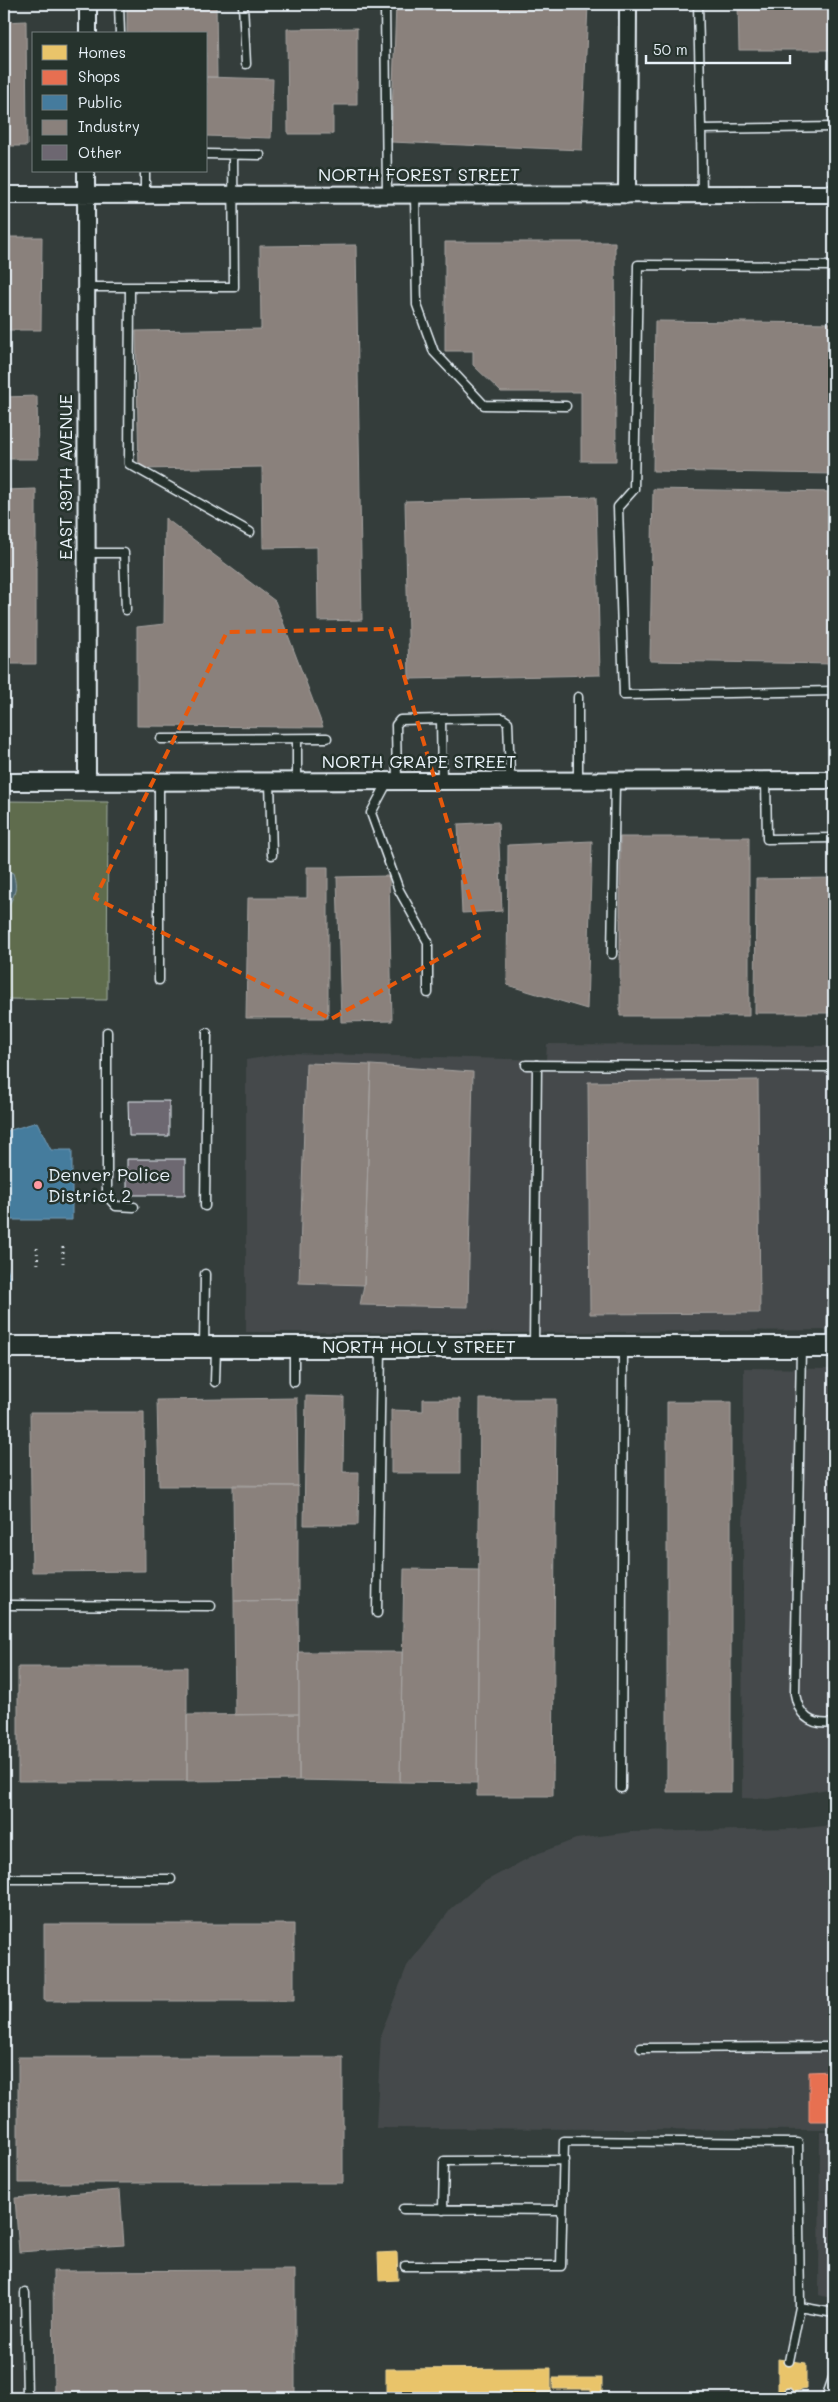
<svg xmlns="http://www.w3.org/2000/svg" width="838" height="2402" font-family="Mali,sans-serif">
	<rect width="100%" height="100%" fill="#343d3b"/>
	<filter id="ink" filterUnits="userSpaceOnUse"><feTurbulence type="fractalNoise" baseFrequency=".02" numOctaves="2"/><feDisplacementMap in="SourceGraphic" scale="10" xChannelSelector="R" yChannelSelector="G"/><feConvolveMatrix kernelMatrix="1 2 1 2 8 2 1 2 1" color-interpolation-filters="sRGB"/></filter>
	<g filter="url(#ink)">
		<path fill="#454a4b" d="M547 1044 834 1046V1330L509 1333 246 1332V1060L288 1053 546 1060Z
			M744 1368 834 1369V1788L769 1799 742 1798Z
			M834 1825V2130L376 2128 381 2034 407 1966 451 1909 480 1884 534 1855 576 1839 631 1832 795 1829Z
			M820 2132H834V2299L819 2295Z"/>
		<path fill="#5e6c4e" stroke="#a3aea3" d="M4 801 108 802 107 1000 4 999Z"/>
		<path fill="#4b6670" stroke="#8a9ea6" d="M4 870 13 873C19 892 13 897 4 913Z"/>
		<path fill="#e9c46a" stroke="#e9d295" d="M397 2252 398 2280 379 2281 378 2253Z
			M778 2359 806 2363V2389L778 2396Z
			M551 2368V2398H386V2369Z
			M553 2378H602V2398H591V2389H553Z"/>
		<path fill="#e76f51" stroke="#e79683" d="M832 2071H834V2121H809V2072Z"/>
		<path fill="#457b9d" stroke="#769eb8" d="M37 1122 51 1150H72V1220H4V1132Z
			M4 1253 5 1258 10 1280H4Z"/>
		<path fill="#8a817c" stroke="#a6a3a1" d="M159 4H216L217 77H206V34H127V6Z
			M396 4H588L582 150 391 142Z
			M738 4H834V50H739Z
			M26 21 27 146H4V22Z
			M357 28V105H333V134H288L287 29Z
			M206 77 273 79 271 138 206 136Z
			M4 237H42L41 330H4Z
			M445 242H615L616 461H581V392H501L473 365V351H445Z
			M356 245 362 620 318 621 317 547 263 548 262 467 139 469 136 331 261 329 260 246Z
			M655 321 834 323V474L653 471Z
			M37 396 38 459H4V397Z
			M36 489V664H4V490Z
			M653 489 834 492V664L650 661Z
			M596 497 600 675 409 679 405 501Z
			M165 518 275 601 323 727 137 726V627L164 624Z
			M498 822 502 911 462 913 458 824Z
			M620 837H749V1016H620Z
			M592 841 587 1009 507 985 508 845Z
			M307 867H328V1018H246L248 898H307Z
			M389 876 392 1021 341 1022 337 877Z
			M834 878V1013H755L756 879Z
			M306 1063 371 1065 364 1285 299 1283Z
			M371 1065 473 1072 468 1307 360 1305 364 1285Z
			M758 1080 760 1313 590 1314 588 1082Z
			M306 1396 344 1397 343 1472H359L358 1525H304Z
			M297 1398 298 1486H159L157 1400Z
			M423 1399H460V1473H391V1410L423 1411Z
			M480 1399H556L553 1796H477Z
			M667 1402H731V1792H667Z
			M30 1412H144L145 1571 32 1572Z
			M233 1485 298 1486V1600L234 1601Z
			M404 1569 479 1570 477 1783 400 1782Z
			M298 1600 299 1714 235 1715 234 1601Z
			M299 1652H402L400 1782 299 1780Z
			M18 1667H187V1781H18Z
			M299 1714V1780L187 1781V1715Z
			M44 1924H294V2001H44Z
			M18 2057H343V2183H18Z
			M120 2190 124 2245 19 2252 15 2198Z
			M295 2270V2398H54L53 2271Z"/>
		<path fill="#6d6771" stroke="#e8f1f8" d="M128 1101H169V1136H129Z
			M127 1159H185V1195H127Z"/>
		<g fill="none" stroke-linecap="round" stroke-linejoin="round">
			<g stroke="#e8f1f8" stroke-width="11">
				<path id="service" d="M119 4 120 34
					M243 4 246 64
					M385 4 387 195
					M698 4 701 129 834 127
					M701 129 702 195
					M206 154 260 155
					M145 195V171
					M415 195 417 305 434 352 484 405 566 406
					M834 266 638 265 634 489 618 507 624 695 834 691
					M86 287H234L233 154
					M130 287 129 464 250 532
					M86 553H124L126 610
					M578 697V782
					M161 739 327 738
					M297 740V781
					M397 781 396 725 400 720 441 719
					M442 781 441 719 502 718 508 722 510 775
					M766 781 767 839 834 838
					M159 782V980
					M270 782 272 855
					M387 783 371 813 399 890 428 942V993
					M612 954 615 782
					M107 1032V1196L116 1206 134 1207
					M526 1065 834 1067
					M205 1206 207 1033
					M534 1345 537 1065
					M832 1345 834 1114
					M204 1347 205 1274
					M801 1347 795 1694C799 1717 811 1726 834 1723
					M294 1349V1382
					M215 1382 216 1349
					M4 1605 211 1606
					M377 1613 381 1347
					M621 1788 623 1347
					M4 1879H171
					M641 2048 834 2047
					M403 2209 562 2210
					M443 2210 444 2161 564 2160
					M405 2266H561L564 2141 798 2143 800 2307 834 2313
					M25 2293 27 2398
					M789 2361 800 2307
					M789 2393 790 2398
					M826 2398 834 2375"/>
			</g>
			<g stroke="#e8f1f8" stroke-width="20">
				<path id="minor" d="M88 34V4
					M86 171 87 782
					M4 195 834 194
					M627 195 628 4
					M4 782 834 780"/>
			</g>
			<g stroke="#e8f1f8" stroke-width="24">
				<path id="tertiary" d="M4 1347H834"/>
			</g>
			<path stroke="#e8f1f8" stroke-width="3" stroke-dasharray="1 4" stroke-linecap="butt" d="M63 1247V1266
				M37 1248 38 1266"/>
			<use href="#service" stroke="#26332d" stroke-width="8"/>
			<use href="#minor" stroke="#26332d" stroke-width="16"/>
			<use href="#tertiary" stroke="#26332d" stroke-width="20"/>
		</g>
	</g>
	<path fill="none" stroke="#e8590c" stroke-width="4" stroke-dasharray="10 6" stroke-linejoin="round" d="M390 629 481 935 331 1019 95 898 227 632Z"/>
	<circle fill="#ff9aa2" stroke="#26332d" stroke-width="2" cx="38" cy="1185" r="5"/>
	<g text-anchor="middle" stroke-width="5" stroke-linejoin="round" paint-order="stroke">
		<g font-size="18" fill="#e8f1f8" stroke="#26332d">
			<text x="419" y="181">NORTH FOREST STREET</text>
			<text transform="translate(66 477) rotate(-90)" y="6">EAST 39TH AVENUE</text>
			<text x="419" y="768">NORTH GRAPE STREET</text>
			<text x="419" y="1353">NORTH HOLLY STREET</text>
		</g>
		<g font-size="18" fill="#e8f1f8" stroke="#26332d" text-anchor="start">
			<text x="48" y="1181">Denver Police<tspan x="48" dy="21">District 2</tspan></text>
		</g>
	</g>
	<rect width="838" height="2402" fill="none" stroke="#26332d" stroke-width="20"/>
	<rect x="10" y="10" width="818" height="2382" fill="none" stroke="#e8f1f8" stroke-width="2" filter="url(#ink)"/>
	<rect x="32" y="32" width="175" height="140" fill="#26332d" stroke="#747f7e"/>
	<rect x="42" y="45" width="25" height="15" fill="#e9c46a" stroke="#747f7e"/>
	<text x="78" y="58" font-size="15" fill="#e8f1f8">Homes</text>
	<rect x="42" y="70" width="25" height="15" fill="#e76f51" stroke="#747f7e"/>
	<text x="78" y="82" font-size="15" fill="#e8f1f8">Shops</text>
	<rect x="42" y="95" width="25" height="15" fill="#457b9d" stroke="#747f7e"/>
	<text x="78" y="108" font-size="15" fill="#e8f1f8">Public</text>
	<rect x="42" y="120" width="25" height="15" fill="#8a817c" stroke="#747f7e"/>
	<text x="78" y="132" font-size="15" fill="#e8f1f8">Industry</text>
	<rect x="42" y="145" width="25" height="15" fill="#6d6771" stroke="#747f7e"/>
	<text x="78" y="158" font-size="15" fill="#e8f1f8">Other</text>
	<path d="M646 55v8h144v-8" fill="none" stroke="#e8f1f8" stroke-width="2.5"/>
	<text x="653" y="55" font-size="15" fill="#e8f1f8" stroke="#26332d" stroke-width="4" paint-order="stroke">50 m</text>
</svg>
